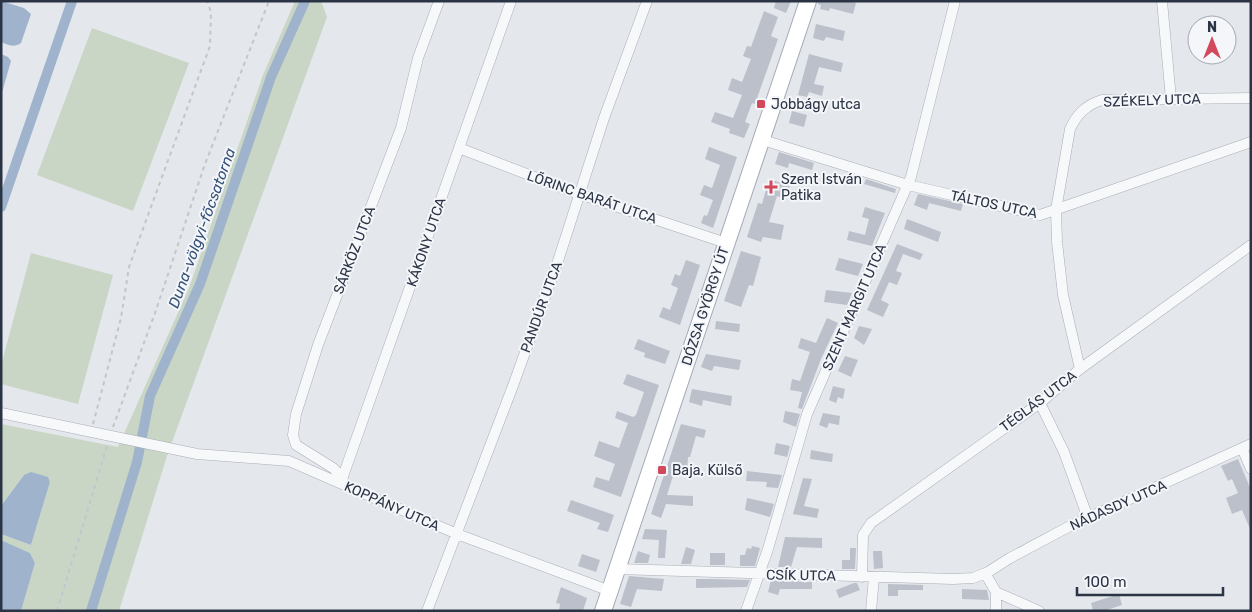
<svg xmlns="http://www.w3.org/2000/svg" width="1252" height="612" font-family="Rubik,sans-serif">
	<rect width="100%" height="100%" fill="#e4e7ec"/>
	<path fill="#c9d6c5" d="M295 1H321L327 17 167 456 119 611H21L35 563 30 553 1 540V534L31 545 50 482 48 477 24 475 1 506V424L118 447 189 288 263 75Z
		M92 28 189 63 133 211 37 175Z
		M31 253 113 275 78 404 1 384V366Z"/>
	<path fill="#9fb4cc" d="M1 1 24 8 31 14 21 43C14 48 8 45 1 42Z
		M1 54 8 57 11 61 1 96Z
		M31 472 48 477 50 482 31 545 1 534V506L24 475Z
		M1 540 30 553 35 563 21 611H1Z"/>
	<g fill="none" stroke-linecap="round" stroke-linejoin="round">
		<path stroke="#9fb4cc" stroke-width="10" d="M1 207 72 1
			M91 611 137 462 150 396 200 284 271 77 305 1"/>
	</g>
	<path fill="#bbc0ca" d="M776 1H791L786 13 774 8Z
		M818 1H850L856 3 853 14 830 8 829 11 820 9 821 5 818 4Z
		M764 11 778 17 771 36 778 39 755 104 752 103 745 122 750 124 744 138 729 133 730 129 711 122 715 112 733 118 742 95 728 90 732 78 742 82 751 59 743 56 747 46 751 47Z
		M816 24 845 31 843 41 826 37 824 41 813 38Z
		M809 54 843 63 841 72 819 67 814 84 824 86 822 96 809 92 807 97 798 95Z
		M792 111 807 115 804 127 789 123Z
		M709 147 737 157 713 228 701 223 704 215 707 216 713 200 700 195 704 185 712 188 720 165 705 159Z
		M779 152 814 163 812 170 789 163 788 168 775 164Z
		M769 179 790 186 786 199 777 196 769 222 784 225 781 240 763 237 761 242 747 237 758 203 762 204Z
		M866 179 896 189 895 193 864 184Z
		M918 194 963 204 961 211 929 203 927 210 914 205Z
		M865 207 885 213 872 246 847 240 849 231 865 235 869 219 862 217Z
		M907 219 941 232 938 242 904 229Z
		M897 244 923 254 920 260 903 254 896 271 902 273 897 285 889 282 881 300 889 304 883 317 867 310Z
		M741 251 761 257 753 286 749 285 741 307 724 301Z
		M839 258 863 264 858 276 835 270Z
		M686 260 700 265 680 325 659 317 663 307 670 310 678 288 671 285 675 274 680 276Z
		M826 290 852 293 847 305 824 302Z
		M827 318 838 323 821 359 802 409 798 408 802 392 790 390 792 379 800 381 810 352 798 348 801 338 816 343Z
		M716 321 740 324 739 332 715 329Z
		M859 326 872 329 864 345 854 338Z
		M638 339 670 351 665 364 644 357 645 353 634 349Z
		M706 354 741 360 739 370 714 366 712 371 701 367Z
		M845 356 858 360 851 377 838 371Z
		M627 374 659 385 621 497 593 487 596 477 609 481 615 464 594 456 599 441 619 448 628 423 615 418 617 411 633 417 636 415 644 392 623 384Z
		M833 386 845 389 843 399 838 397 836 403 829 400Z
		M692 389 732 396 731 406 703 400 702 406 689 402Z
		M785 411 800 414 796 427 783 422Z
		M823 413 840 416 839 425 829 423 827 428 819 425Z
		M681 424 706 430 704 438 696 436 690 457H688L687 472 678 471 676 477 673 476 667 495 693 496V506L666 504 661 518 651 514Z
		M776 443 790 446 787 457 774 454Z
		M811 450 833 454 832 462 810 459Z
		M1238 459 1251 490 1250 529 1242 510 1232 514 1226 498 1238 493 1232 479 1228 481 1221 466Z
		M747 471 782 475 778 488 766 487 767 482 746 481Z
		M803 478 812 479 804 506 819 509 817 518 793 514Z
		M747 498 774 504 770 517 745 510Z
		M571 500 614 515 608 532 597 529 600 523 567 511Z
		M645 529 667 530 665 558H658L659 540 642 539Z
		M785 537 822 538V548L797 547 791 567H778Z
		M752 546 760 548 755 566H740V555H745L747 548 751 549Z
		M686 547 695 550 691 564H681Z
		M850 548H856L855 569H842V560H850Z
		M638 551 650 555 648 563H634Z
		M873 551H882L883 568 874 569Z
		M710 553H725V565H710Z
		M582 554 600 560 596 572 578 566Z
		M629 576 664 579 662 591 637 589 631 607 620 604Z
		M696 579H710L750 580 747 587 696 588Z
		M771 580 812 582V589H780L778 595 768 592Z
		M854 583H857L860 590 839 598 836 590Z
		M888 584 923 585V590H898V596H888Z
		M561 587 587 598 583 611H559L560 604 556 603Z
		M962 589 987 590 989 600 962 599Z
		M1119 594 1122 605 1104 611H1093L1091 603Z"/>
	<g fill="none" stroke-linecap="round" stroke-linejoin="round">
		<g stroke="#a9aeb7" stroke-width="11">
			<path id="street" d="M1162 1 1171 99
				M763 140 908 185 1040 215 1251 142
				M459 148 579 194 726 243
				M1080 369 1063 295 1057 242 1056 210 1070 129C1077 114 1086 105 1102 100L1251 98
				M1040 403 1064 452 1088 518
				M1 413 197 454 289 461 457 534 610 591
				M1242 448 1251 469
				M343 478 333 468 296 445 293 435 296 414 318 345 401 128 418 58 439 1
				M341 482 511 1
				M617 569 953 579 973 578 988 572 1010 558 1070 526 1251 444
				M985 573 996 592 1039 611
				M862 577 863 535 871 523 1040 403 1080 369 1251 245
				M996 592V611
				M427 611 514 383 558 261 604 118 647 1
				M746 611 768 549 807 414 911 177 955 1
				M871 611 874 577"/>
		</g>
		<g stroke="#a3abb8" stroke-width="18">
			<path id="primary" d="M603 611 808 1"/>
		</g>
		<path stroke="#c2c5cb" stroke-width="2" stroke-dasharray="4 4" stroke-linecap="butt" d="M93 424 121 318 129 267 210 46 211 12 207 1
			M113 427 155 313 205 164 269 1
			M57 611 107 446"/>
		<use href="#street" stroke="#f7f8fa" stroke-width="10"/>
		<use href="#primary" stroke="#fff" stroke-width="16"/>
	</g>
	<g fill="#d1495b" stroke="#f4f6f9" stroke-width="2">
		<rect x="756" y="99" width="10" height="10" rx="2.5"/>
		<path d="M768.5 179.5h5v5h5v5h-5v5h-5v-5h-5v-5h5z"/>
		<rect x="657" y="465" width="10" height="10" rx="2.5"/>
	</g>
	<g text-anchor="middle" stroke-width="4" stroke-linejoin="round" paint-order="stroke">
		<g font-size="14" fill="#2b3445" stroke="#f4f6f9">
			<text transform="translate(1152 100) rotate(-2)" y="5">SZÉKELY UTCA</text>
			<text transform="translate(592 197) rotate(19)" y="5">LŐRINC BARÁT UTCA</text>
			<text transform="translate(994 204) rotate(12)" y="5">TÁLTOS UTCA</text>
			<text transform="translate(426 242) rotate(-71)" y="5">KÁKONY UTCA</text>
			<text transform="translate(354 250) rotate(-69)" y="5">SÁRKÖZ UTCA</text>
			<text transform="translate(705 306) rotate(-72)" y="5">DÓZSA GYÖRGY ÚT</text>
			<text transform="translate(541 307) rotate(-70)" y="5">PANDÚR UTCA</text>
			<text transform="translate(854 307) rotate(-66)" y="5">SZENT MARGIT UTCA</text>
			<text transform="translate(1038 401) rotate(-37)" y="5">TÉGLÁS UTCA</text>
			<text transform="translate(1118 505) rotate(-24)" y="5">NÁDASDY UTCA</text>
			<text transform="translate(392 506) rotate(24)" y="5">KOPPÁNY UTCA</text>
			<text transform="translate(801 575) rotate(1)" y="5">CSÍK UTCA</text>
		</g>
		<g font-size="14" fill="#2b3445" stroke="#f4f6f9" text-anchor="start">
			<text x="771" y="109">Jobbágy utca</text>
			<text x="781" y="184">Szent István<tspan x="781" dy="16">Patika</tspan></text>
			<text x="672" y="475">Baja, Külső</text>
		</g>
		<g font-size="15" font-style="italic" fill="#34527a" stroke="#f4f6f9">
			<text transform="translate(202 228) rotate(-70)" y="5">Duna-völgyi-főcsatorna</text>
		</g>
	</g>
	<rect width="1252" height="612" fill="none" stroke="#2b3445" stroke-width="5"/>
	<g transform="translate(1212 40)"><circle r="24" fill="#f4f6f9" stroke="#a4a8b1"/>
	<path d="M0-4L9 19L0 12L-9 19Z" fill="#d1495b"/>
	<text y="-8" font-size="14" font-weight="bold" text-anchor="middle" fill="#2b3445">N</text>
	</g>
	<path d="M1077 587v8h146v-8" fill="none" stroke="#2b3445" stroke-width="2.5"/>
	<text x="1084" y="587" font-size="15" fill="#2b3445" stroke="#f4f6f9" stroke-width="4" paint-order="stroke">100 m</text>
</svg>
